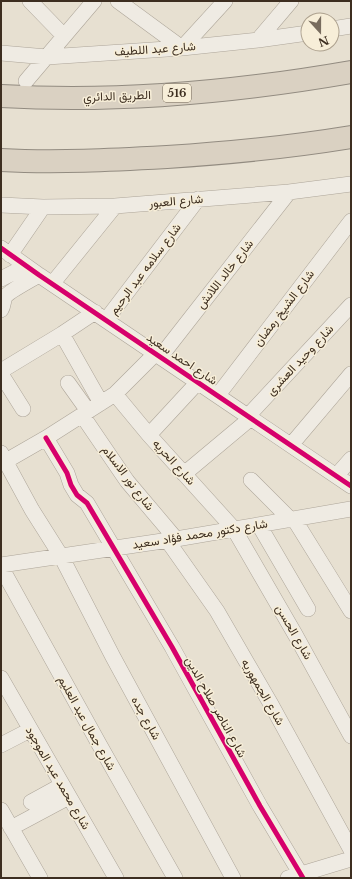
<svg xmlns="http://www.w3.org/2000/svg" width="352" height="879" font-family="'Libre Baskerville',Vazirmatn,serif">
	<rect width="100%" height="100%" fill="#e7e0d1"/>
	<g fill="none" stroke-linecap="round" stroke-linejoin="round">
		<g stroke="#ada599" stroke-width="16">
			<path id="minor" d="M30 1 64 36
				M118 1 182 48 225 1
				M332 29 351 26
				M258 40 291 1
				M1 53 47 57 182 48 258 40 308 33
				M26 81 94 1
				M1 205 43 207 115 206 289 192 351 184
				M1 248 39 275 351 486
				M10 255 43 207
				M1 279 26 266
				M52 284 115 206
				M1 310C4 305 3 301 5 297 8 292 32 279 39 275
				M106 320 198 199
				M62 334 101 403
				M161 356 289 192
				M1 371 62 334 95 312
				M1 374 23 409
				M68 383 88 411
				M115 394 149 435 234 529 296 636 351 736
				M218 395 351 221
				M82 415 127 481 176 539
				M248 416 351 305
				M149 435 198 382
				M46 438 67 473 71 485 77 495 87 503 172 647 260 806 303 878
				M291 445 351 374
				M1 453 32 510 61 556 113 657 233 878
				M6 461 46 438 115 394 156 353
				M184 474 251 418
				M336 476 351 459
				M251 480 291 520
				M294 519 351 611
				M259 525 308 609
				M167 540 217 611 272 706 351 850
				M1 565 176 539 351 509
				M1 567 99 744 175 878
				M1 678 116 878
				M1 745 30 730
				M31 802 62 785
				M1 810 40 878
				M11 828 69 797
				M288 878 351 859"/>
		</g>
		<g stroke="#928b80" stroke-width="24">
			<path id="highway" d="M1 96C117 103 236 92 351 72
				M1 160C56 163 112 160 167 157 229 153 290 147 351 137"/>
		</g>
		<use href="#minor" stroke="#efebe3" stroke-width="15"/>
		<use href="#highway" stroke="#dad1c2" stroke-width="22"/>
		<g stroke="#f7eed8" stroke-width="8">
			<path id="cycleway" d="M1 248 39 275 351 486
				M46 438 67 473 71 485 77 495 87 503 172 647 260 806 303 878"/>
		</g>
		<use href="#cycleway" stroke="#d6006c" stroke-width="5"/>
	</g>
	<g text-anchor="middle" stroke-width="3" stroke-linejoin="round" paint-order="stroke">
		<rect fill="#f7eed8" stroke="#756857" stroke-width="1" x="163" y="84" width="28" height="18" rx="3"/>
		<g font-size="11" font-weight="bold" fill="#3d2e20">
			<text x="177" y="97">516</text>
		</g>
		<g font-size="12" fill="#3d2e20" stroke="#f7eed8">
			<text transform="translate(155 49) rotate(-4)" y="4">شارع عبد اللطيف</text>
			<text transform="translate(117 96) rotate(-2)" y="4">الطريق الدائري</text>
			<text transform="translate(176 201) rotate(-5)" y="4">شارع العبور</text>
			<text transform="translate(145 269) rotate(-53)" y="4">شارع سلامه عبد الرحيم</text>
			<text transform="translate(225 274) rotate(-52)" y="4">شارع خالد اللانش</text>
			<text transform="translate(284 308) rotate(-53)" y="4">شارع الشيخ رمضان</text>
			<text transform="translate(182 359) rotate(34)" y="4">شارع احمد سعيد</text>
			<text transform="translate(300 360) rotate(-47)" y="4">شارع وحيد العشرى</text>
			<text transform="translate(174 462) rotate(48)" y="4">شارع الحريه</text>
			<text transform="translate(128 478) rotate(53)" y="4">شارع نور الاسلام</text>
			<text transform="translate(200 534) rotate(-9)" y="4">شارع دكتور محمد فؤاد سعيد</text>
			<text transform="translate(294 632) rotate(60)" y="4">شارع الحسن</text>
			<text transform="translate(263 692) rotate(60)" y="4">شارع الجمهوريه</text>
			<text transform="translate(216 707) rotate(61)" y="4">شارع الناصر صلاح الدين</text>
			<text transform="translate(146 718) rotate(61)" y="4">شارع جده</text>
			<text transform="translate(87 723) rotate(61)" y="4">شارع جمال عبد العليم</text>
			<text transform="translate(58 778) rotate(60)" y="4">شارع محمد عبد الموجود</text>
		</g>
	</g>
	<rect width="352" height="879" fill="none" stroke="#3d2e20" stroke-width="4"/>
	<g transform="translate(320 32) rotate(159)"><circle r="19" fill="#f7eed8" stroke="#ada18e"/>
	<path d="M0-3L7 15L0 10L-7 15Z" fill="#786c5e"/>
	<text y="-6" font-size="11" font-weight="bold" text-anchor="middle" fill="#3d2e20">N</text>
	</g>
</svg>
